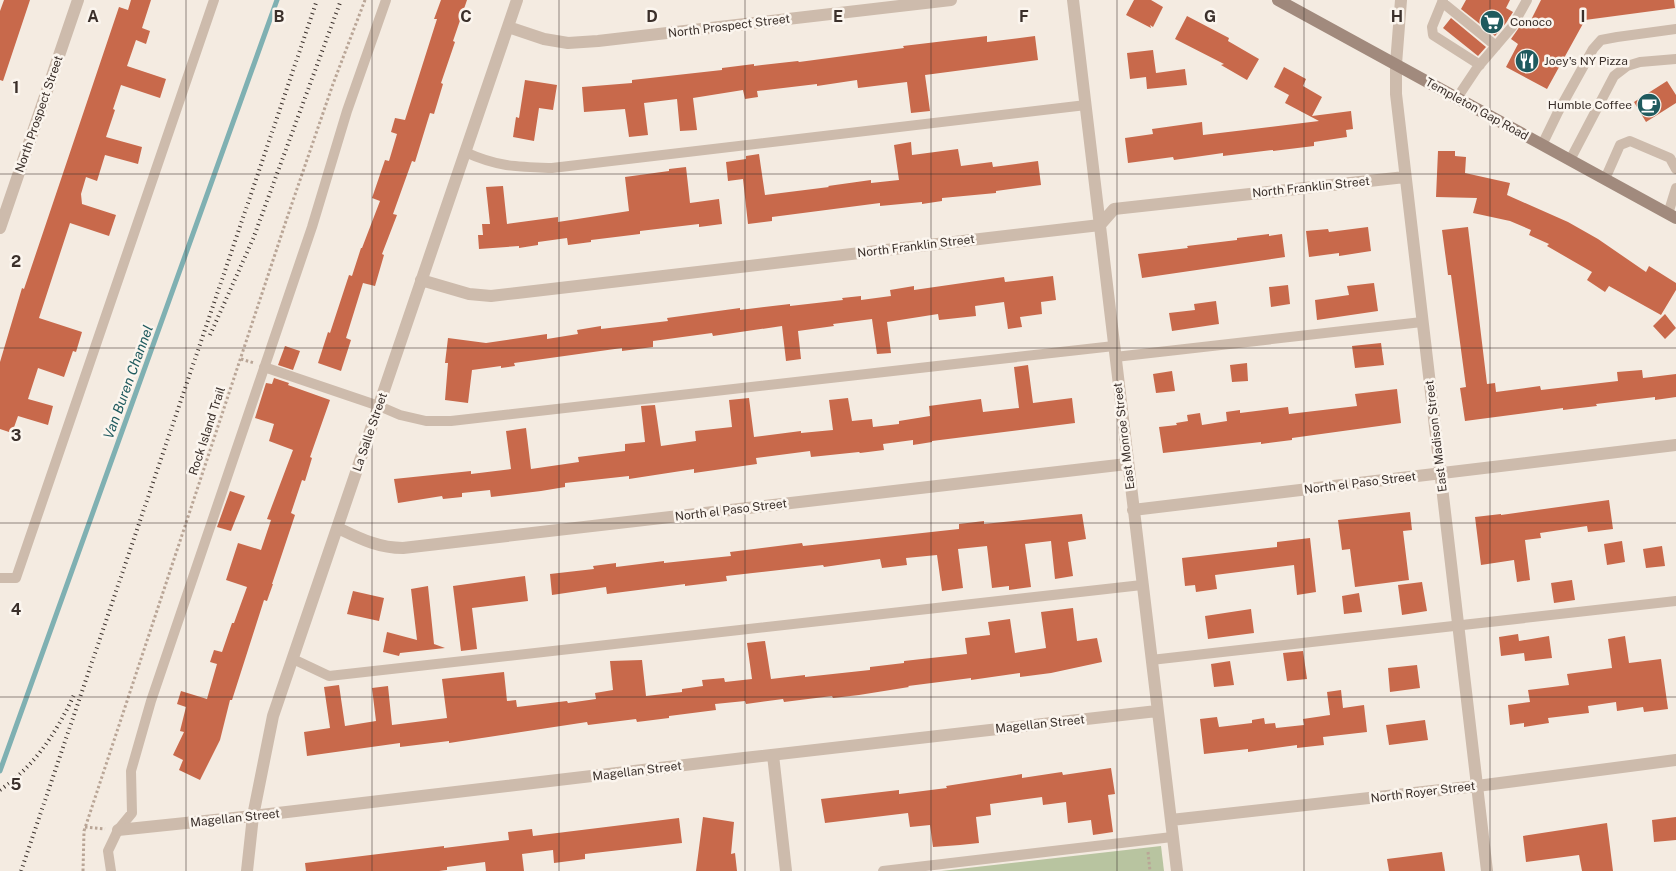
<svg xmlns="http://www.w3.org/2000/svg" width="1676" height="871" font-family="'Public Sans',sans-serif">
	<rect width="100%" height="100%" fill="#f4ebe1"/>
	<path fill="#b8c4a0" d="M1161 846 1164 871H941Z"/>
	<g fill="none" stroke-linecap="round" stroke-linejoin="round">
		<path stroke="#7fb0b2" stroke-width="5" d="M0 771 277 0"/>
	</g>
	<path fill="#c8694b" d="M4 0H30L3 81 0 80V11Z
		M131 0H151L142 28 150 31 146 44 136 40 127 66 166 79 160 98 121 85 113 109 115 110 106 137 142 147 138 164 105 155 97 181 86 177 81 194 82 204 116 215 109 236 70 223 39 318 82 332 76 352 73 351 64 377 38 368 28 399 53 406 48 425 18 416 12 433 0 429V362L22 288 24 289 119 7 128 10Z
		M441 0H467L453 41 455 42 441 83 443 84 434 114 430 113 415 162 412 161 393 214 397 215 382 254 384 255 375 286 363 283 346 338 351 340 341 371 318 363 328 332 330 333 349 275 352 276 361 248H362L380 201 372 198 385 160 389 161 397 134 391 132 395 118 405 120 437 19H434Z
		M1134 0H1151L1163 7 1153 27 1150 25 1151 28 1126 15Z
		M1466 0H1510L1506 8 1513 12 1506 23 1495 36 1461 9Z
		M1541 0H1674L1675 8 1585 20 1547 89 1506 67 1518 44 1511 39 1525 19 1530 22Z
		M1187 16 1229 38 1228 41 1259 59 1247 80 1221 65 1224 64 1175 39Z
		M1451 18 1486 47 1478 56 1443 28Z
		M987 36V42L1035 36 1038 60 925 75 930 111 911 113 907 82 858 88 857 80 817 86V84L757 91 758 97 745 99 743 90 693 98 697 130 680 131 677 99 644 103 648 135 629 137 625 109 584 112 582 87 632 83V80L722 70V68L754 64V66L798 61 799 62 904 48 903 46Z
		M1153 50 1156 73 1185 69 1187 85 1147 89 1146 77 1130 79 1127 53Z
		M1284 67 1306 79 1303 86 1322 97 1312 116 1351 111 1353 129 1346 130 1347 137 1314 142V146L1273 151V150L1223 156V153L1174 160 1173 157 1128 163 1125 138 1153 134 1152 129 1202 122 1203 135 1319 121 1285 103 1289 95 1274 87Z
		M525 80 557 85 553 110 539 108 534 141 513 137 516 117 519 118Z
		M1667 81 1676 95V103L1646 122 1634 102Z
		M911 142 912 155 958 149 961 166 992 162 993 167 1038 161 1041 185 996 191V193L942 198V201L922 204V202L880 206V203L772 217V221L748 224 743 179 728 181 726 162 746 159V156L759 154 765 195 829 187 828 186 871 180V183L899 180 894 145Z
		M1438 151H1455V156L1466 157 1465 173 1510 183 1507 195 1568 222 1598 239 1646 272 1649 266 1676 283V290L1661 315 1609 286 1605 292 1587 280 1592 272 1547 246 1549 244 1529 235 1531 230 1510 221 1473 213 1477 198 1436 197Z
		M686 167 690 203 719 199 722 224 699 227V224L640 231V234L591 240V242L568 245 567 238 538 242V245L519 248V246L479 249 478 235H483L482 224H490L486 187 503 186 507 224 558 217V222L629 211 625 177 669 171V169Z
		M1368 227 1371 251 1339 256V253L1309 257 1306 231 1328 229 1329 232Z
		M1468 227 1487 384 1495 383 1496 392 1540 386 1541 390 1618 381 1617 372 1642 370 1643 378 1676 374V397L1655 400V397L1596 404 1597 406 1563 410V408L1465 421 1460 388 1466 387 1451 275H1448L1442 230Z
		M1269 234V236L1282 234 1285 257 1142 278 1138 254 1188 248 1187 246 1237 240V238Z
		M1053 276 1056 300 1041 302 1042 314 1020 317 1022 327 1008 329 1004 302 975 306 976 316 939 320 938 314 887 322 891 353 877 354 872 319 833 324 834 326 798 331 801 359 786 361 782 326 713 336 712 333 653 341V347L622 351V348L514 363 515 366 501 368V366L472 370 468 403 445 400 448 363H445L448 338 486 343 547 334V339L578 334 577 330 601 326V329L668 321 667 318 740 308V310L790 304V306L843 300 842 298 861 296V300L891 296 890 290 914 286V290L1004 277 1005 282Z
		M1374 283 1378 311 1317 320 1315 300 1349 295 1347 286Z
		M1288 285 1290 304 1271 307 1269 287Z
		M1216 301 1219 324 1172 331 1169 313 1195 310 1194 304Z
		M1665 314 1676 328 1665 339 1653 326Z
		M1381 343 1384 365 1355 368 1352 346Z
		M285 346 300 351 293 370 278 365Z
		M1247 363 1248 381 1232 382 1230 365Z
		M1028 365 1033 403 1072 398 1075 423 932 441V442L913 445V440L883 444 884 450 860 453 859 452 811 457 810 451 756 458 757 464 694 473V469L629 479V476L565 483V487L541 491 491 497 490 490 462 493V497L443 499 442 496 398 503 394 479 471 471V474L511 469 506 431 526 428 531 469 579 462 578 457 625 451V444L645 442 641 406 655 405 661 446 696 441 695 431 732 427 729 400 749 398 754 437 801 431V433L833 430 829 400 848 398 852 421 872 419 873 427 899 424V421L930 416 929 406 981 399 983 412 1019 408 1014 367Z
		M1172 371 1175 391 1156 393 1153 374Z
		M274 378 289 383 288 385 330 400 310 457 312 458 305 481 302 480 291 513 295 515 272 584H273L267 601 264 600 232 700H230L220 740 200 780 179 770 183 760 173 755 184 732 180 731 186 707 177 704 181 691 207 699 217 664 210 662 214 650 222 652 232 623H234L247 587 226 580 238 543 261 550 271 520 267 519 293 450 269 441 274 424 255 418 266 383 272 384Z
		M1397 389 1401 423 1292 438V440L1261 444V442L1163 453 1159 427 1177 425 1176 423 1188 421 1187 415 1200 413 1202 425 1227 421 1226 412 1240 410V413L1288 407 1289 414 1357 406 1355 394Z
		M230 491 245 496 231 531 217 527Z
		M1609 500 1613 529 1588 532 1587 526 1540 533 1541 538 1525 540 1530 580 1517 582 1514 560 1481 565 1475 517 1501 514V515Z
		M1410 512 1412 530 1403 531 1409 580 1355 587 1350 549 1342 550 1338 520Z
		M1082 514 1086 539 1068 542 1073 576 1055 579 1051 541 1025 544 1031 587 1009 590V586L992 588 987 546 958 549 963 588 942 591 937 555 906 558 907 565 882 568 880 559 824 567 823 565 726 576 727 581 685 586V584L607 594 606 587 552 595 550 574 594 569 593 566 616 563V567L664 561V563L731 556 730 552 802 543 803 546 959 529V524L984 521V524Z
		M1310 538 1316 592 1297 595 1294 565 1215 575 1217 589 1196 592 1195 585 1185 586 1182 558 1277 547V542Z
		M1622 541 1625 562 1607 565 1604 544Z
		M1662 546 1665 566 1646 568 1643 549Z
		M525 576 528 601 472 608 477 649 461 651 453 586Z
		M1572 580 1575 600 1554 603 1551 583Z
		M1422 582 1427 611 1402 615 1398 585Z
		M428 586 434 644 445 648 400 653 399 656 383 652 387 632 417 640 411 589Z
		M353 591 384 598 379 621 347 614Z
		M1359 593 1362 612 1344 614 1342 596Z
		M1073 608 1077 641 1097 638 1102 662 1051 673 1020 677V673L971 680V678L908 686 909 687 859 695 833 698 832 696 784 702 783 699 746 704 745 701 715 704 716 710 669 716V718L637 722 636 719 588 725 587 722 449 743V741L400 747V743L307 756 304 732 330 728 324 687 339 685 345 726 376 721 372 688 388 686 392 725 447 718 442 679 504 672 507 701 516 700 517 707 567 701 568 703 596 699 595 693 613 690 610 661 642 660 646 696 682 692V689L703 686 702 680 724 678 725 682 752 679 747 643 765 641 771 679 805 675V677L870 670V667L904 663V661L967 654 965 638 990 635 988 622 1010 619 1015 653 1046 648 1041 612Z
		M1251 609 1254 633 1208 639 1205 616Z
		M1518 634 1519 641 1549 636 1552 658 1525 661 1524 653 1501 656 1499 637Z
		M1625 636 1629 663 1661 659 1668 709 1644 712 1643 707 1617 711 1616 702 1588 706 1589 713 1548 718 1549 723 1524 727V723L1510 725 1508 705 1530 702 1528 690 1569 685 1567 674 1612 668 1608 639Z
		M1303 651 1307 679 1287 681 1283 653Z
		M1230 661 1234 685 1214 687 1211 664Z
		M1417 665 1420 688 1390 692 1388 668Z
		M1341 690 1343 708 1364 705 1367 732 1323 737 1324 745 1297 748V745L1248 752V749L1204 754 1200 719 1217 717 1219 727 1252 723V720L1264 718 1265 724 1275 723 1276 728 1304 725 1303 719 1330 715 1327 692Z
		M1425 720 1428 740 1389 745 1386 725Z
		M1111 768 1115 794 1108 795 1113 832 1093 835 1091 820 1068 823 1066 802 1043 805 1042 797 990 804 991 815 976 817 979 843 960 845 933 847 930 825 910 827 908 813 825 823 821 799 899 790V794L947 788 946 786 1022 774V778L1055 773 1062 772 1063 775Z
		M703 817 734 822 731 854 735 853 737 871H696Z
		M1676 817V840L1654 842 1652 820Z
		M679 818 682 843 585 854V859L554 863 553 850 522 854 524 871H486L485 862 447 867V870L439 871H306L305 863 444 846V848L509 840 508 832 532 829 533 836Z
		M1607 823 1613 871H1582L1579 855 1526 862 1523 836Z
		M1442 852 1445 871H1389L1387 859Z"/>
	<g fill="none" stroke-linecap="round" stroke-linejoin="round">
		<path stroke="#b9a596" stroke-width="3" stroke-dasharray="2.5 2.5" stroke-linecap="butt" d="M241 359 254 363
			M85 827 105 829
			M1148 852 1150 871
			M83 871 84 831 287 218 333 84 365 0"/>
		<path stroke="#cdbbac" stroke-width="10" d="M1443 0 1432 27 1433 35 1480 65
			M1442 2 1496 46
			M1457 98 1477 68 1512 27 1527 0
			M1542 145 1558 112 1593 49 1601 40 1617 37 1676 29
			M465 152C498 167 517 167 552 168L1086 105
			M1570 160 1614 76 1627 66 1640 62 1676 59
			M1605 179 1620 145 1630 141 1670 158 1676 169
			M1668 214 1676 188
			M1115 357 1422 322
			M264 367 379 406 400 415 426 421H451L1114 346
			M0 578H16L214 0
			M293 659 329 676 1142 585
			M1151 660 1676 601
			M111 871 108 851 118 830 132 813 131 771 151 701 312 227 347 111 386 0
			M883 871 1172 837"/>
		<path stroke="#cdbbac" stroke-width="12" d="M1073 0 1177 871
			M1401 0 1396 64V94L1487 871
			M508 27 544 39 568 43 598 41 951 0
			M0 228 78 0
			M421 280 469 294 491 296 517 293 1100 225 1114 209 1405 177
			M1133 510 1676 445
			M338 528C359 538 378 548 403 548L1127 464
			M773 755 786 871
			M1171 820 1477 786 1676 760
			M118 830 253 816 744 758 1157 711
			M247 871 253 816 273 716 517 0"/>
		<path stroke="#a18a7d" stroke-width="12" d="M1278 0 1676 218"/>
		<path stroke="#3b302b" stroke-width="4" stroke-dasharray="1 4" stroke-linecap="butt" d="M210 335 253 239 341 0
			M0 790C35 766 56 733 74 695
			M21 871 317 0"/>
	</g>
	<path fill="none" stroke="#3b302b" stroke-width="1" stroke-opacity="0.55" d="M186 0V871M372 0V871M559 0V871M745 0V871M931 0V871M1117 0V871M1304 0V871M1490 0V871M0 174H1676M0 348H1676M0 523H1676M0 697H1676"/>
	<defs>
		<g id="supermarket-disc" transform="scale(1.25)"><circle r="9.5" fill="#1f5a5e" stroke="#fbf5ee"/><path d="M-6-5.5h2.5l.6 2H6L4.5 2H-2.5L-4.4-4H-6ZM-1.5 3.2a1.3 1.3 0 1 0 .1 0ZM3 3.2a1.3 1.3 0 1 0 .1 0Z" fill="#fff"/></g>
		<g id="restaurant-disc" transform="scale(1.25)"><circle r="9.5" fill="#1f5a5e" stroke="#fbf5ee"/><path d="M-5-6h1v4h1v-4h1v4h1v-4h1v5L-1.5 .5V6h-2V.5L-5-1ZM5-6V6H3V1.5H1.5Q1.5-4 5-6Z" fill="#fff"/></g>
		<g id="cafe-disc" transform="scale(1.25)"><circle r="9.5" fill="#1f5a5e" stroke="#fbf5ee"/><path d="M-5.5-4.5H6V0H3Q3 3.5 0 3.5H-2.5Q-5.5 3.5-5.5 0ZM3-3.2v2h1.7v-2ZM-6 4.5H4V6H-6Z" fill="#fff"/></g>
	</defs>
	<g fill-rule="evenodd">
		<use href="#supermarket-disc" x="1492" y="22"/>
		<use href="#restaurant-disc" x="1527" y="61"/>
		<use href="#cafe-disc" x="1649" y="105"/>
	</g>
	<g text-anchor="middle" stroke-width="5" stroke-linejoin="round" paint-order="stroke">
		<g font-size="12" fill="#3b302b" stroke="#fbf5ee" text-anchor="start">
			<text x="1510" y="26">Conoco</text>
			<text x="1544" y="65">Joey's NY Pizza</text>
			<text x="1632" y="109" text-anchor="end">Humble Coffee</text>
		</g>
		<g font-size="12" fill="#3b302b" stroke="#fbf5ee">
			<text transform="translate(729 26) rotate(-7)" y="4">North Prospect Street</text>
			<text transform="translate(1477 109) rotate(29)" y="4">Templeton Gap Road</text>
			<text transform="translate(39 114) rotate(-71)" y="4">North Prospect Street</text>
			<text transform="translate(1311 187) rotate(-6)" y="4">North Franklin Street</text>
			<text transform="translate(916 246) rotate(-7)" y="4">North Franklin Street</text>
			<text transform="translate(207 431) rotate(-72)" y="4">Rock Island Trail</text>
			<text transform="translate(370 432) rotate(-71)" y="4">La Salle Street</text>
			<text transform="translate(1124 436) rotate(-97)" y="4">East Monroe Street</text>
			<text transform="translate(1436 436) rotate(-97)" y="4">East Madison Street</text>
			<text transform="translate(1360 483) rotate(-7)" y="4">North el Paso Street</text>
			<text transform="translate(731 510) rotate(-7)" y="4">North el Paso Street</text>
			<text transform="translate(1040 724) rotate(-6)" y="4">Magellan Street</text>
			<text transform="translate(637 771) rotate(-7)" y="4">Magellan Street</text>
			<text transform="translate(1423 792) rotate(-7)" y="4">North Royer Street</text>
			<text transform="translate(235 818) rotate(-6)" y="4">Magellan Street</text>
		</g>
		<g font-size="14" font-style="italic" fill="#1f5a5e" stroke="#fbf5ee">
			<text transform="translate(128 382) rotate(-70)" y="5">Van Buren Channel</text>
		</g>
	</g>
	<g font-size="16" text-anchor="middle" font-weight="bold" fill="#3b302b" stroke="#fbf5ee" stroke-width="5" stroke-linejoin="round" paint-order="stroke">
		<text x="93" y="22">A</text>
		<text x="279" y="22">B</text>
		<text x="466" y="22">C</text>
		<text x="652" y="22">D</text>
		<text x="838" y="22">E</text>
		<text x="1024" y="22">F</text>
		<text x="1210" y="22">G</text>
		<text x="1397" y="22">H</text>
		<text x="1583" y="22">I</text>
		<text x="16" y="93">1</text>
		<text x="16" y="267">2</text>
		<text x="16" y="441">3</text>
		<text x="16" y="615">4</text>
		<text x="16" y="790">5</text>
	</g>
</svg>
